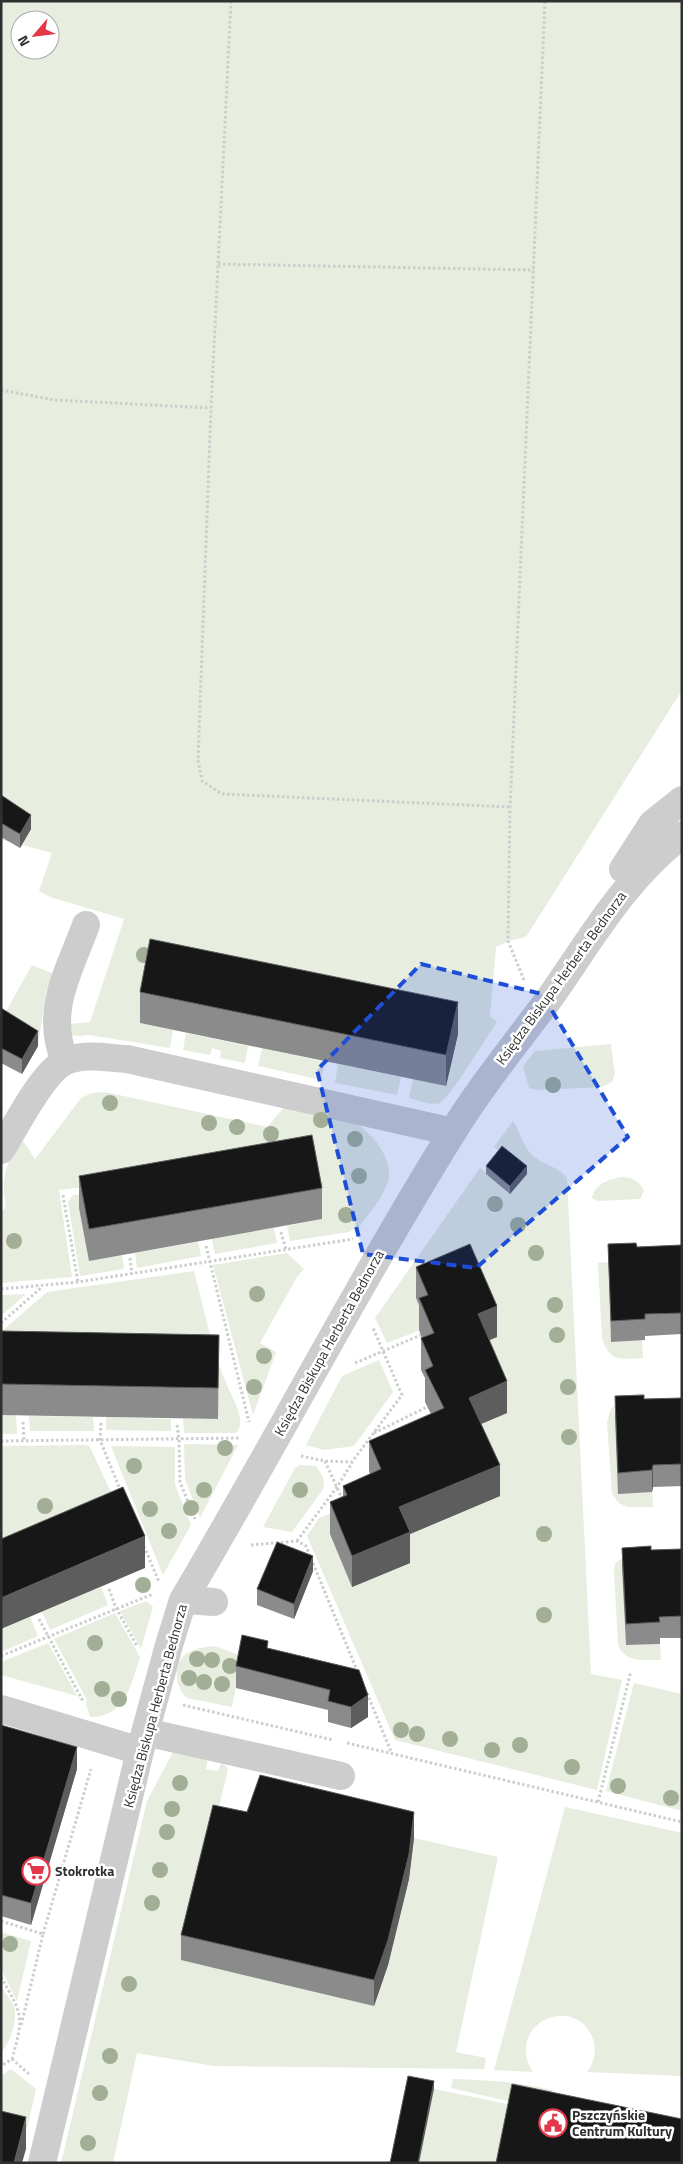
<svg xmlns="http://www.w3.org/2000/svg" width="683" height="2164" font-family="'Titillium Web',sans-serif">
	<rect width="100%" height="100%" fill="#fff"/>
	<path fill="#e7eddf" fill-rule="evenodd" d="M1 1H682V690L526 937 508 941 496 947 490 1016 497 1022C487 1036 451 1097 440 1103 431 1106 418 1100 409 1098L413 1079 446 1086 458 1034 140 1023 173 1030 170 1048 89 1035 79 1036 71 1035 69 1024 90 1022 124 919 50 897 39 891 52 853 3 840 1 843ZM20 20H50V50H20Z
		M32 965 54 974 46 992 38 1046 1 1020Z
		M186 1033 248 1046 245 1063 220 1058 221 1051 212 1048 210 1055 183 1050Z
		M611 1044 615 1075 612 1082 602 1087 538 1090 529 1088 523 1066 535 1051Z
		M262 1048 325 1062 321 1080 258 1066Z
		M338 1064 401 1077 397 1095 335 1083Z
		M105 1092 267 1127 287 1104C308 1110 340 1114 358 1125 376 1136 397 1165 386 1187 380 1201 369 1213 360 1226L349 1232 290 1241 287 1226 322 1219 153 1179 59 1190 72 1277 1 1283V1214L6 1206C0 1179 7 1161 21 1138L35 1159 81 1098 92 1093Z
		M513 1121C521 1132 522 1146 533 1156 544 1165 559 1167 567 1178L591 1674 622 1680 597 1790 395 1740 307 1536 319 1518 340 1510 399 1539 469 1429 478 1345 496 1337 428 1327 387 1343 375 1318 480 1168 510 1194 527 1174 494 1147Z
		M621 1177C632 1177 640 1181 644 1191L640 1199 598 1201 592 1198C596 1183 607 1180 621 1177Z
		M128 1191 89 1260 122 1255 124 1269 80 1276 68 1202 73 1195Z
		M274 1228 277 1243 215 1254 212 1239Z
		M198 1242 201 1256 137 1268 135 1253Z
		M287 1253 304 1269 297 1277 260 1343 276 1352 253 1415 213 1265Z
		M609 1262 611 1342 642 1340 643 1358C621 1359 610 1363 602 1338L598 1263Z
		M194 1271C204 1308 211 1347 226 1383 231 1395 248 1422 236 1433H184L183 1419H218L1 1332 47 1292Z
		M26 1294 1 1316V1295Z
		M379 1360 393 1392 354 1446 324 1450 306 1445 342 1376Z
		M643 1393 644 1416 618 1493 652 1492 653 1507H627L619 1503 612 1494 607 1423 610 1411 620 1397Z
		M1 1415H16L17 1434H1Z
		M29 1416 93 1417 94 1431H30Z
		M106 1417 171 1419V1431L106 1430Z
		M184 1444 238 1445 200 1518 185 1479Z
		M89 1445 123 1518 1 1571V1446Z
		M111 1446 175 1447V1485L191 1525 163 1575Z
		M300 1465 316 1466 323 1477 324 1488 292 1532 263 1527 295 1468Z
		M627 1554C619 1576 622 1591 629 1613L624 1614 626 1645 660 1644 661 1660C644 1660 625 1663 618 1645L614 1572 615 1563Z
		M101 1587 108 1605 50 1630 42 1612Z
		M146 1601 153 1607 141 1649 120 1611Z
		M115 1613 140 1657C132 1683 125 1718 90 1717L86 1704 87 1700 54 1639Z
		M30 1617 38 1636 1 1652V1629Z
		M48 1643 77 1696 1 1675V1662Z
		M214 1646 242 1656 232 1707 187 1698C174 1686 172 1661 189 1652 196 1648 206 1647 214 1646Z
		M634 1683 682 1694V1811L606 1791Z
		M173 1752 208 1757 206 1769 218 1771 221 1763 224 1764 228 1769 227 1774 213 1830 388 1965 409 1879 414 1838 498 1857 456 2052 486 2058 484 2069 214 2066 137 2053 113 2163H61L147 1801Z
		M565 1807 682 1833V2076L587 2072C594 2063 597 2051 593 2039 576 1992 503 2023 533 2072L494 2070Z
		M1 1932 31 1941 17 2001 1 1969Z
		M1 1986C5 1993 14 2003 15 2011 16 2023 10 2044 1 2052Z
		M11 2069 36 2089 27 2129 4 2123 1 2125V2076Z
		M453 2079C486 2080 520 2082 553 2090L548 2110 451 2088Z
		M434 2089 512 2105 500 2163H419Z"/>
	<g fill="none" stroke-linecap="round" stroke-linejoin="round">
		<path stroke="#cdcdcd" stroke-width="3" stroke-dasharray="2.5 2.5" stroke-linecap="butt" d="M231 1 211 408 198 760 202 781 222 794 510 807
			M218 264 534 270
			M1 390 54 400 211 408
			M524 980 508 941 510 807 545 1
			M63 1195 78 1282
			M281 1232 286 1250
			M206 1246 249 1422
			M130 1258 132 1274
			M1 1289 78 1282 353 1239
			M1 1323 42 1287
			M355 1363 421 1335
			M23 1422 24 1441
			M101 1423 100 1440 121 1492
			M177 1425 179 1439 180 1482 195 1519
			M374 1433 427 1407
			M1 1441 241 1438
			M301 1456 325 1461 352 1462 402 1395 373 1328
			M325 1461 343 1501
			M297 1541 337 1487 352 1463
			M251 1545 297 1541 306 1546 358 1673
			M144 1546 159 1582
			M109 1589 116 1608 137 1646
			M39 1619 84 1703
			M1 1656 153 1594
			M367 1693 392 1754
			M183 1705 333 1740
			M347 1743 682 1822
			M598 1802 631 1671
			M1 1921 43 1934 21 2026
			M43 1934 91 1769
			M1 1977C23 2016 24 2016 12 2059L1 2066
			M12 2059 30 2075"/>
		<path stroke="#cdcdcd" stroke-width="28" d="M623 869 652 824 682 800
			M65 1061C44 1012 69 971 86 925
			M1 1150C15 1128 43 1071 66 1061 86 1053 107 1058 127 1059L453 1132
			M183 1600 214 1602
			M1 1709 140 1751
			M145 1732 341 1776
			M42 2163 140 1751 169 1645 183 1600C275 1445 357 1286 452 1133 481 1086 516 1043 549 999 590 941 624 879 682 835"/>
	</g>
	<g fill="#a2ae95">
		<circle cx="144" cy="955" r="8"/>
		<circle cx="553" cy="1085" r="8"/>
		<circle cx="110" cy="1103" r="8"/>
		<circle cx="321" cy="1120" r="8"/>
		<circle cx="209" cy="1123" r="8"/>
		<circle cx="237" cy="1127" r="8"/>
		<circle cx="271" cy="1134" r="8"/>
		<circle cx="355" cy="1139" r="8"/>
		<circle cx="359" cy="1176" r="8"/>
		<circle cx="495" cy="1204" r="8"/>
		<circle cx="346" cy="1215" r="8"/>
		<circle cx="518" cy="1225" r="8"/>
		<circle cx="14" cy="1241" r="8"/>
		<circle cx="536" cy="1253" r="8"/>
		<circle cx="257" cy="1294" r="8"/>
		<circle cx="555" cy="1305" r="8"/>
		<circle cx="557" cy="1335" r="8"/>
		<circle cx="264" cy="1356" r="8"/>
		<circle cx="254" cy="1387" r="8"/>
		<circle cx="568" cy="1387" r="8"/>
		<circle cx="569" cy="1437" r="8"/>
		<circle cx="225" cy="1448" r="8"/>
		<circle cx="134" cy="1466" r="8"/>
		<circle cx="204" cy="1490" r="8"/>
		<circle cx="300" cy="1490" r="8"/>
		<circle cx="45" cy="1506" r="8"/>
		<circle cx="191" cy="1508" r="8"/>
		<circle cx="150" cy="1509" r="8"/>
		<circle cx="169" cy="1531" r="8"/>
		<circle cx="544" cy="1534" r="8"/>
		<circle cx="143" cy="1585" r="8"/>
		<circle cx="544" cy="1615" r="8"/>
		<circle cx="95" cy="1643" r="8"/>
		<circle cx="197" cy="1659" r="8"/>
		<circle cx="212" cy="1660" r="8"/>
		<circle cx="230" cy="1666" r="8"/>
		<circle cx="189" cy="1678" r="8"/>
		<circle cx="204" cy="1682" r="8"/>
		<circle cx="222" cy="1684" r="8"/>
		<circle cx="102" cy="1689" r="8"/>
		<circle cx="119" cy="1699" r="8"/>
		<circle cx="401" cy="1730" r="8"/>
		<circle cx="417" cy="1734" r="8"/>
		<circle cx="450" cy="1739" r="8"/>
		<circle cx="520" cy="1745" r="8"/>
		<circle cx="492" cy="1750" r="8"/>
		<circle cx="572" cy="1767" r="8"/>
		<circle cx="180" cy="1783" r="8"/>
		<circle cx="618" cy="1786" r="8"/>
		<circle cx="671" cy="1798" r="8"/>
		<circle cx="172" cy="1809" r="8"/>
		<circle cx="167" cy="1832" r="8"/>
		<circle cx="160" cy="1870" r="8"/>
		<circle cx="152" cy="1903" r="8"/>
		<circle cx="10" cy="1944" r="8"/>
		<circle cx="129" cy="1984" r="8"/>
		<circle cx="110" cy="2056" r="8"/>
		<circle cx="100" cy="2093" r="8"/>
		<circle cx="88" cy="2143" r="8"/>
	</g>
	<path fill="#8b8b8b" d="M1 795 31 829 20 848 1 837Z
		M140 992 458 1034 446 1086 140 1023Z
		M1 1008 38 1046 22 1074 1 1063Z
		M486 1166 527 1174 510 1194 486 1174Z
		M79 1176 322 1188V1219L89 1261 79 1208Z
		M608 1244 637 1247 682 1245V1334L645 1336V1340L611 1342Z
		M416 1267 497 1337 489 1340 507 1413 481 1424 500 1496 410 1534V1563L352 1587 330 1534V1502L343 1496V1486L370 1474 369 1472V1441L431 1414 425 1402V1378L421 1370V1338H422L419 1330V1305L416 1298Z
		M1 1331 219 1335 218 1419 1 1415Z
		M615 1396 644 1399 682 1398V1486L653 1487 652 1492 618 1494 615 1417Z
		M622 1548 651 1550 682 1549V1638H660V1644L626 1645 622 1569Z
		M313 1571 294 1619 257 1605V1589Z
		M268 1648 359 1670 368 1717 351 1728 328 1722V1710L236 1688V1666Z
		M1 1725 77 1769 31 1925 1 1916Z
		M247 1812 414 1838 409 1879 388 1965 374 2006 181 1960V1935Z"/>
	<path fill="#5d5d5d" d="M31 815V829L20 848V834Z
		M458 1002V1034L446 1086V1055Z
		M38 1031V1046L22 1074V1059Z
		M527 1166V1174L510 1194V1186Z
		M497 1306V1337L478 1345V1314Z
		M507 1381V1413L469 1429V1398Z
		M500 1465V1496L410 1534V1563L352 1587V1556L399 1507Z
		M653 1465V1487L652 1492V1470Z
		M145 1536V1568L1 1629V1598Z
		M313 1556V1571L294 1619V1604Z
		M368 1695V1717L351 1728V1707Z
		M77 1747V1769L31 1925V1903Z
		M414 1812V1838L409 1879 388 1965 374 2006V1980Z
		M434 2081V2089L419 2163H418Z
		M26 2117V2149L22 2163H14Z"/>
	<path fill="#171717" stroke="#5d5d5d" d="M1 795 31 815 20 834 1 823Z
		M150 939 458 1002 446 1055 140 992Z
		M1 1008 38 1031 22 1059 1 1048Z
		M312 1135 322 1188 89 1229 79 1176Z
		M502 1146 527 1166 510 1186 486 1166Z
		M636 1243 637 1247 682 1245V1313L645 1314V1319L611 1321 608 1244Z
		M470 1244 497 1306 478 1314 507 1381 469 1398 500 1465 399 1507 410 1532 352 1556 330 1502 347 1495 343 1486 381 1469 369 1441 444 1408 425 1370 433 1366 421 1338 434 1333 419 1298 428 1295 416 1267Z
		M1 1331 219 1335 218 1388 1 1384Z
		M644 1395V1399L682 1398V1464L653 1465 652 1470 618 1473 615 1396Z
		M123 1487 145 1536 1 1598V1539Z
		M277 1542 313 1556 294 1604 257 1589Z
		M651 1546V1550L682 1549V1616L659 1617 660 1622 626 1624 622 1548Z
		M242 1635 268 1641 267 1648 359 1670 368 1695 351 1707 328 1701 330 1690 236 1666Z
		M1 1725 77 1747 31 1903 1 1895Z
		M260 1775 414 1812 409 1854 388 1940 374 1980 181 1935 213 1805 247 1812Z
		M408 2076 434 2081 418 2163H390Z
		M512 2084 682 2119V2163H496Z
		M1 2111 26 2117 14 2163H1Z"/>
	<path fill="#1d4ed8" fill-opacity="0.2" stroke="#1d4ed8" stroke-width="4" stroke-dasharray="10 6" stroke-linejoin="round" d="M421 964 542 994 628 1137 476 1268 363 1254 317 1070Z"/>
	<defs>
		<g id="supermarket-ring" transform="scale(1.4375)"><circle r="9.5" fill="#fff" stroke="#e23849" stroke-width="1.5"/><path d="M-6-5.5h2.5l.6 2H6L4.5 2H-2.5L-4.4-4H-6ZM-1.5 3.2a1.3 1.3 0 1 0 .1 0ZM3 3.2a1.3 1.3 0 1 0 .1 0Z" fill="#e23849"/></g>
		<g id="civic-ring" transform="scale(1.4375)"><circle r="9.5" fill="#fff" stroke="#e23849" stroke-width="1.5"/><path d="M-.6-6.5H3V-4.5H.6V-3L4-1V1h2V6H-6V1h2V-1L-.6-3ZM-1.2 2.5V6h2.4V2.5Z" fill="#e23849"/></g>
	</defs>
	<g fill-rule="evenodd">
		<use href="#supermarket-ring" x="36" y="1871"/>
		<use href="#civic-ring" x="553" y="2123"/>
	</g>
	<g text-anchor="middle" stroke-width="5" stroke-linejoin="round" paint-order="stroke">
		<g font-size="14" fill="#303030" stroke="#fff">
			<text transform="translate(561 978) rotate(-54)" y="5">Księdza Biskupa Herberta Bednorza</text>
			<text transform="translate(329 1343) rotate(-61)" y="5">Księdza Biskupa Herberta Bednorza</text>
			<text transform="translate(155 1706) rotate(-75)" y="5">Księdza Biskupa Herberta Bednorza</text>
		</g>
		<g font-size="14" font-weight="bold" fill="#303030" stroke="#fff" text-anchor="start">
			<text x="55" y="1876">Stokrotka</text>
			<text x="572" y="2120">Pszczyńskie<tspan x="572" dy="16">Centrum Kultury</tspan></text>
		</g>
	</g>
	<rect width="683" height="2164" fill="none" stroke="#303030" stroke-width="5"/>
	<g transform="translate(35 35) rotate(242)"><circle r="24" fill="#ffffff" stroke="#acacac"/>
	<path d="M0-4L9 19L0 12L-9 19Z" fill="#e23849"/>
	<text y="-8" font-size="14" font-weight="bold" text-anchor="middle" fill="#303030">N</text>
	</g>
</svg>
